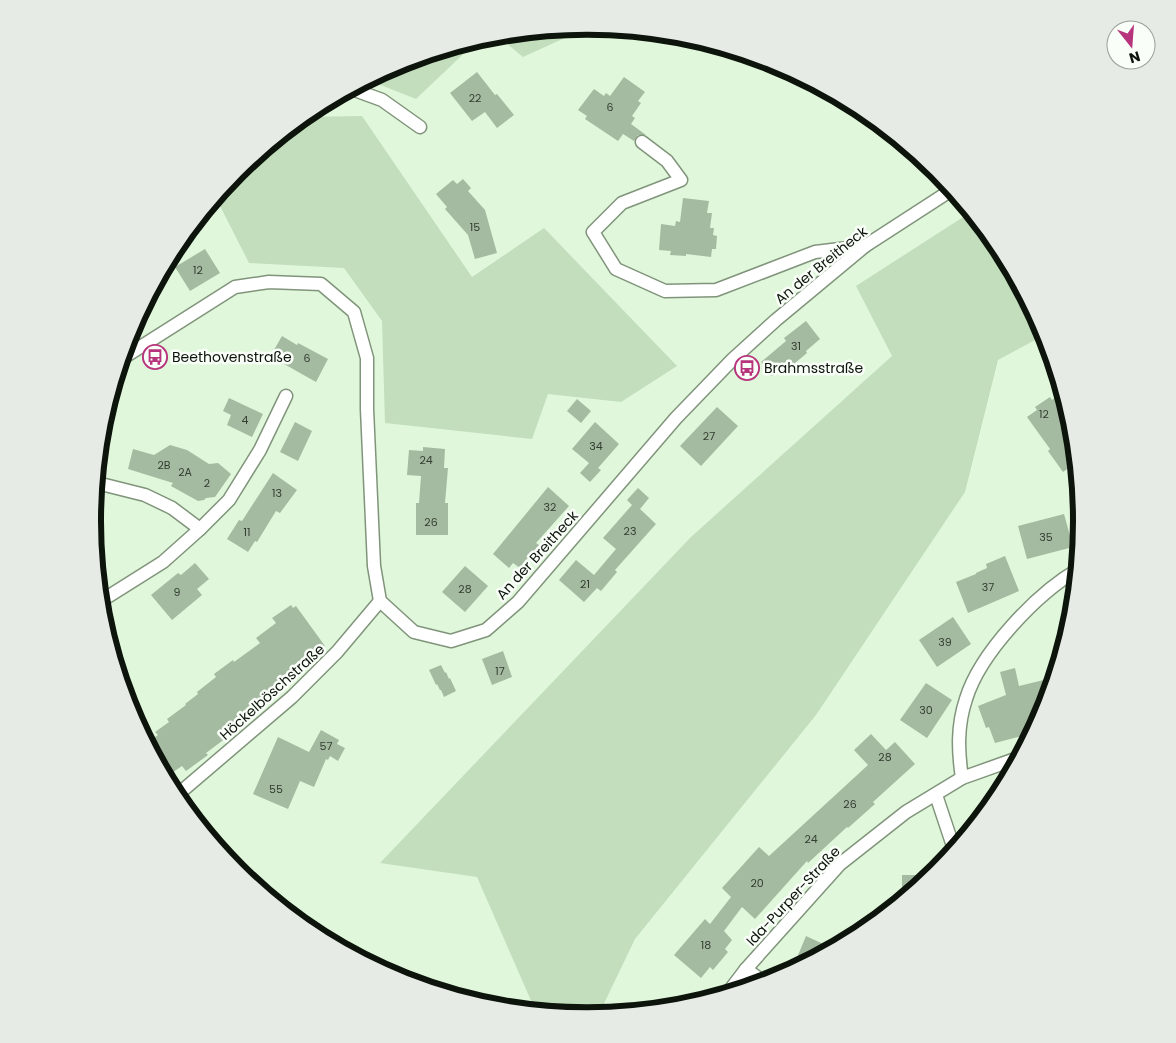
<svg xmlns="http://www.w3.org/2000/svg" width="1176" height="1043" font-family="Poppins,sans-serif">
<style>
.green{fill:#c2debc}
.building{fill:#a5bba1}
.lines{fill:none;stroke-linecap:round;stroke-linejoin:round}
.street-casing{stroke:#80947b;stroke-width:15}
.street{stroke:#fff;stroke-width:12}
.labels{text-anchor:middle;stroke-width:5;stroke-linejoin:round;paint-order:stroke}
.number-label{font-size:11px;fill:#323e30}
.street-label{font-size:14px;fill:#0c140b;stroke:#f9fef8}
.poi-label{font-size:14px;fill:#0c140b;stroke:#f9fef8;text-anchor:start}
.rim{fill:none;stroke:#0c140b;stroke-width:6}
</style>
<rect width="100%" height="100%" fill="#e0f7db"/>
<g class="green">
<polygon points="588,26 591,26 523,57 496,35"/>
<polygon points="479,39 416,99 368,80 399,64"/>
<polygon points="362,116 472,277 544,228 677,366 621,402 548,394 532,439 385,423 382,321 344,268 249,263 216,198 238,171 304,117"/>
<polygon points="971,212 1000,247 1046,334 998,360 965,492 816,715 635,939 598,1016 588,1017 536,1012 477,877 380,863 691,537 892,356 856,286"/>
</g>
<g class="building">
<polygon points="477,72 495,95 497,94 514,115 497,128 485,112 472,121 450,93"/>
<polygon points="624,77 645,92 638,101 641,103 632,116 635,118 631,124 646,135 638,135 634,141 623,134 618,141 585,119 587,116 578,110 594,89 604,96 606,93 610,96"/>
<polygon points="463,179 471,188 468,191 485,210 497,253 475,259 468,235 445,209 447,207 436,194 453,180 457,184"/>
<polygon points="683,198 709,201 707,213 712,213 710,228 714,228 713,235 717,236 716,249 712,249 711,257 686,254 686,256 670,255 671,251 659,250 661,224 675,226 676,221 680,222"/>
<polygon points="205,249 220,273 190,291 175,267"/>
<polygon points="806,321 820,339 806,351 807,353 795,363 797,366 787,374 782,367 772,376 761,362 786,341 784,338"/>
<polygon points="282,336 297,345 298,343 328,359 316,382 284,364 288,358 274,350"/>
<polygon points="1057,396 1071,415 1074,425 1077,462 1063,472 1048,451 1050,449 1027,417 1037,410 1035,407 1050,397 1052,400"/>
<polygon points="229,398 263,414 252,437 227,425 231,415 223,411"/>
<polygon points="577,399 591,411 581,423 567,411"/>
<polygon points="717,407 738,426 701,466 680,446"/>
<polygon points="295,422 312,431 298,461 280,452"/>
<polygon points="595,422 619,444 598,468 601,470 590,482 580,473 589,463 572,449"/>
<polygon points="170,445 187,450 209,464 218,463 231,474 215,497 206,498 204,500 198,501 171,486 173,483 128,469 133,449 154,455"/>
<polygon points="423,447 445,449 444,468 448,468 445,503 448,503 448,535 416,535 416,503 419,503 421,476 407,475 409,450 423,451"/>
<polygon points="273,473 297,490 280,513 276,511 257,542 255,541 248,552 227,539 239,520 242,521"/>
<polygon points="548,487 569,506 536,543 539,545 520,568 513,563 509,568 493,554"/>
<polygon points="638,488 649,498 640,509 656,524 615,570 617,572 601,591 597,588 584,602 559,580 576,560 594,575 616,549 603,538 632,505 627,500"/>
<polygon points="1064,514 1073,547 1027,559 1018,526"/>
<polygon points="1005,556 1019,591 968,613 956,582 976,574 976,573 987,568 986,564"/>
<polygon points="195,563 209,579 197,589 202,595 172,620 151,595 178,573 181,575"/>
<polygon points="465,566 488,586 465,612 442,592"/>
<polygon points="291,605 293,608 296,606 325,646 293,669 297,674 265,698 267,701 235,725 238,729 206,753 208,755 186,771 182,766 166,777 147,743 158,735 155,732 169,722 167,719 186,705 185,704 198,694 197,692 216,677 214,674 233,660 234,662 260,643 256,638 276,623 272,618"/>
<polygon points="953,617 971,644 937,667 919,640"/>
<polygon points="503,651 512,677 492,685 482,659"/>
<polygon points="441,665 445,673 446,672 449,679 450,678 456,691 444,697 441,690 440,690 437,684 436,685 429,670"/>
<polygon points="1015,668 1019,686 1056,677 1045,711 1034,733 995,743 989,727 986,728 978,706 1006,695 1000,672"/>
<polygon points="926,683 952,700 927,738 900,720"/>
<polygon points="321,730 339,740 337,744 345,748 338,761 330,756 328,760 326,759 314,787 300,781 288,809 253,794 278,737 309,752"/>
<polygon points="871,734 886,750 895,742 915,764 873,802 875,804 848,828 847,827 808,863 807,861 755,919 742,907 724,931 732,940 725,949 728,952 713,970 710,967 701,978 674,955 705,919 710,924 731,897 722,888 759,847 769,856 868,765 854,750"/>
<polygon points="902,875 934,875 902,901"/>
<polygon points="806,936 834,949 805,964 796,960"/>
</g>
<g class="lines">
<defs>
<g id="street">
<polyline points="352,89 382,100 420,127"/>
<polyline points="642,142 667,161 681,180 622,203 593,232 616,269 665,291 716,290 815,252 865,246"/>
<polyline points="123,358 235,287 269,282 321,284 354,312 367,358 367,409 374,566 380,601 414,632 451,641 486,630 518,602 676,418 733,359 776,320 865,246 953,189"/>
<polyline points="97,483 145,495 172,508 200,529"/>
<polyline points="101,601 163,562 200,529 229,500 260,450 286,396"/>
<path d="M962,778C958,751 957,726 966,699C980,653 1037,593 1079,569"/>
<polyline points="936,795 955,852"/>
<polyline points="176,796 292,697 337,652 380,601"/>
<polyline points="746,969 765,983"/>
<polyline points="727,994 746,969 840,864 906,812 962,778 1021,757"/>
</g>
</defs>
<use href="#street" class="street-casing"/>
<use href="#street" class="street"/>
</g>
<defs>
<symbol id="bus-ring" viewBox="-11 -11 22 22"><circle r="9.5" fill="#f9fef8" stroke="#b7347c" stroke-width="1.5"/><path d="M-5-6H5V4H4V6H2V4H-2V6H-4V4H-5ZM-3.5-4V0h7V-4ZM-3.5 1.2v1.5H-2V1.2ZM2 1.2v1.5H3.5V1.2Z" fill="#b7347c"/></symbol>
</defs>
<g fill-rule="evenodd">
<use href="#bus-ring" x="141" y="343" width="28" height="28"/>
<use href="#bus-ring" x="733" y="354" width="28" height="28"/>
</g>
<g class="labels">
<g class="number-label">
<text x="475" y="102">22</text>
<text x="610" y="111">6</text>
<text x="475" y="231">15</text>
<text x="198" y="274">12</text>
<text x="796" y="350">31</text>
<text x="307" y="362">6</text>
<text x="1044" y="418">12</text>
<text x="245" y="424">4</text>
<text x="709" y="440">27</text>
<text x="596" y="450">34</text>
<text x="426" y="464">24</text>
<text x="164" y="469">2B</text>
<text x="185" y="476">2A</text>
<text x="207" y="487">2</text>
<text x="277" y="497">13</text>
<text x="550" y="511">32</text>
<text x="431" y="526">26</text>
<text x="630" y="535">23</text>
<text x="247" y="536">11</text>
<text x="1046" y="541">35</text>
<text x="585" y="588">21</text>
<text x="988" y="591">37</text>
<text x="465" y="593">28</text>
<text x="177" y="596">9</text>
<text x="945" y="646">39</text>
<text x="500" y="675">17</text>
<text x="926" y="714">30</text>
<text x="326" y="750">57</text>
<text x="885" y="761">28</text>
<text x="276" y="793">55</text>
<text x="850" y="808">26</text>
<text x="811" y="843">24</text>
<text x="757" y="887">20</text>
<text x="706" y="949">18</text>
</g>
<g class="street-label">
<text transform="translate(821 265) rotate(-39)" y="5">An der Breitheck</text>
<text transform="translate(537 555) rotate(-48)" y="5">An der Breitheck</text>
<text transform="translate(272 692) rotate(-42)" y="5">Höckelböschstraße</text>
<text transform="translate(793 896) rotate(-47)" y="5">Ida-Purper-Straße</text>
</g>
<g class="poi-label">
<text x="172" y="362">Beethovenstraße</text>
<text x="764" y="373">Brahmsstraße</text>
</g>
</g>
<path d="M0 0H1176V1043H0ZM101 521a486 486 0 1 1 972 0a486 486 0 1 1-972 0Z" fill="#e6ebe5" fill-rule="evenodd"/>
<path class="rim" d="M101 521a486 486 0 1 1 972 0a486 486 0 1 1-972 0Z"/>
<g transform="translate(1131 45) rotate(163)"><circle r="24" fill="#f9fef8" stroke="#9aa099"/>
<path d="M0-4L9 19L0 12L-9 19Z" fill="#b7347c"/>
<text y="-8" font-size="14" font-weight="bold" text-anchor="middle" fill="#0c140b">N</text>
</g>
</svg>
